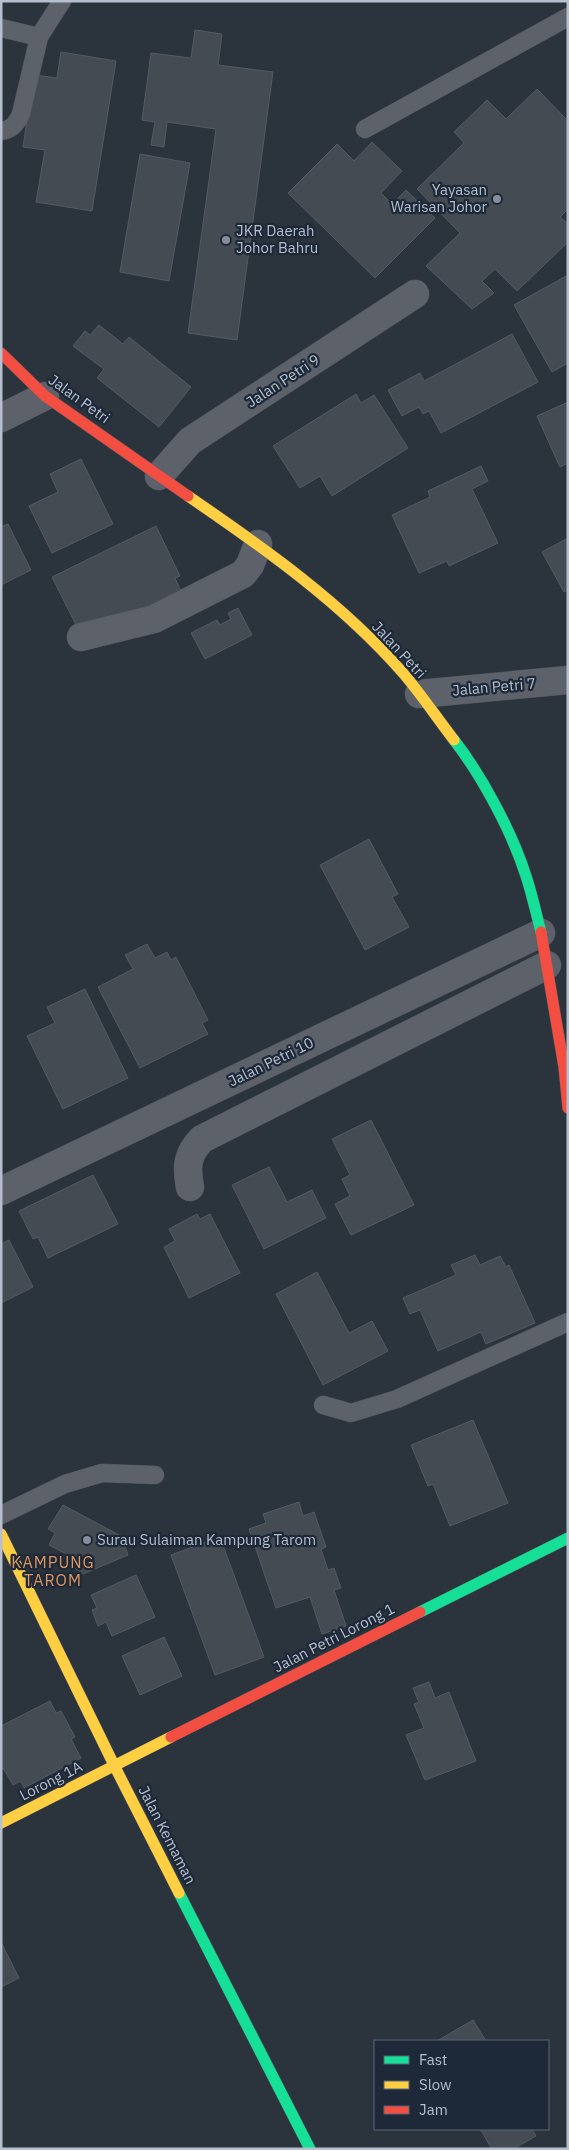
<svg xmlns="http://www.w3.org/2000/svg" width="569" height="2150" font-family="'IBM Plex Sans',sans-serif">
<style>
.building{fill:#444b53;stroke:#535a63}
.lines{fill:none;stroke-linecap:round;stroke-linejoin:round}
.lane-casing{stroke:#4a4f56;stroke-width:19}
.street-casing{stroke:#4a4f56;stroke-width:29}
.fast-casing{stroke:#4a4f56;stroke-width:12}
.slow-casing{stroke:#4a4f56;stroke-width:12}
.jam-casing{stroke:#4a4f56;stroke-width:12}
.lane{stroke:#5c616a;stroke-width:18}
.street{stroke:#5c616a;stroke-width:28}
.fast{stroke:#16e098;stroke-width:11}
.slow{stroke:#ffcf43;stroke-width:11}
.jam{stroke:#f24e42;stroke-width:11}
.poi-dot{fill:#858e9a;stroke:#1d2938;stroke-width:2}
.labels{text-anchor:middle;stroke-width:4.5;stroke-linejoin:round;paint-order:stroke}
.poi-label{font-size:15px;fill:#b6bfcd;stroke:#1d2938;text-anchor:start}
.street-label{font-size:15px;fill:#b6bfcd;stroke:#1d2938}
.neighbourhood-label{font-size:16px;letter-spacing:1px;fill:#de955f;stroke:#1d2938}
</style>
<rect width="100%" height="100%" fill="#2b333c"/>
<g class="building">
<polygon points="195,30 222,34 218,65 273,72 237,340 188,333 216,129 167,122 164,147 151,145 155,122 142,120 151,53 191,58"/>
<polygon points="61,52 116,61 92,211 36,202 45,150 23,147 34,75 57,78"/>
<polygon points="537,89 568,121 568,209 560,217 568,224 568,242 517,291 495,269 482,281 494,293 472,309 426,266 460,233 417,189 464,143 454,132 487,100 506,119"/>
<polygon points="372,142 402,171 381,193 392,204 406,190 435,218 375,278 288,193 337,144 354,161"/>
<polygon points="140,154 190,163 169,281 120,272"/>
<polygon points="568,275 568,363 552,372 514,305"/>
<polygon points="99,325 123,344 129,337 191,387 159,427 97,378 104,369 73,346 85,331 90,335"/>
<polygon points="512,334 538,382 441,433 429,411 423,414 419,407 402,416 388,390 420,373 424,381"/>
<polygon points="356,394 361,403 374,395 408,448 332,496 320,476 300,488 273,446"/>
<polygon points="568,402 568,463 560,467 537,416"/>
<polygon points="81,459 113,524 52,553 29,506 58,492 50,474"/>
<polygon points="481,466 488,481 472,489 498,543 449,566 447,561 419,573 392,515 430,497 428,491"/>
<polygon points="8,524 31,570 1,585 1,527"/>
<polygon points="156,526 180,576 175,578 182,594 112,628 106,616 78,629 52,577"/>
<polygon points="568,538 568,590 564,592 542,552"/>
<polygon points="238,608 252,635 205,659 191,633 217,620 220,625 231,619 228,613"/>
<polygon points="369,839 398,894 392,897 409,927 365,950 320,865"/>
<polygon points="147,944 155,958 167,952 171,960 176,957 208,1020 202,1023 208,1034 140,1068 98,987 133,969 125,955"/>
<polygon points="85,989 128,1078 63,1109 27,1036 55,1023 47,1007"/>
<polygon points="371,1120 414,1205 351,1235 335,1204 350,1196 342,1179 350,1175 332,1139"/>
<polygon points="269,1167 287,1202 312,1190 326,1218 264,1249 232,1185"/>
<polygon points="93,1175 118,1224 48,1258 38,1237 33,1239 19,1211"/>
<polygon points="197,1214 200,1219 210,1214 240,1273 189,1298 164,1247 175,1241 169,1229"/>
<polygon points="9,1240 33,1287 1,1303 1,1244"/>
<polygon points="475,1255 480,1265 500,1256 506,1267 509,1265 535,1323 486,1344 481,1332 438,1351 420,1310 410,1314 403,1298 456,1275 451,1265"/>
<polygon points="317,1272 349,1333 372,1321 388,1351 323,1385 276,1294"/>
<polygon points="473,1420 508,1503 450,1526 433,1484 428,1486 411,1445"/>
<polygon points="299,1502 303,1516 314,1512 326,1547 321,1549 328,1570 334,1568 341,1588 334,1590 346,1626 322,1634 310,1597 276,1608 249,1529 266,1523 263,1514"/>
<polygon points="63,1505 121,1536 128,1555 83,1574 73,1567 80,1561 49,1545 55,1533 48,1529"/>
<polygon points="220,1537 264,1657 215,1675 171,1555"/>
<polygon points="136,1575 155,1617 112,1636 106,1622 98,1626 92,1610 97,1608 91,1595"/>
<polygon points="164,1637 182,1676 140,1695 122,1656"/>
<polygon points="429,1682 435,1698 449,1692 476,1761 425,1780 406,1735 424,1728 414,1704 419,1702 413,1688"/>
<polygon points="50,1701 56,1713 61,1711 75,1737 71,1739 81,1758 24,1788 21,1781 13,1785 3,1768 1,1769 1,1726"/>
<polygon points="1,1942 19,1978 1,1987"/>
<polygon points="473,2020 486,2041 437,2041"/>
<polygon points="480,2129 532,2129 536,2136 513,2149 492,2149"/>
</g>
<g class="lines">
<defs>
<g id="lane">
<polyline points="1,28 39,37"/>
<polyline points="365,129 568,17"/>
<path d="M1,131C12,130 17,123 21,114L39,37L62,1"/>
<polyline points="323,1405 351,1413 397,1399 568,1322"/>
<polyline points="1,1515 65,1484 102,1473 155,1475"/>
</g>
<g id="street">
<polyline points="1,418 45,396"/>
<polyline points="159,476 190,441 415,294"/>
<polyline points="81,637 154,619 243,574 250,565 258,544"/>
<polyline points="419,694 568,680"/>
<path d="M190,1187C186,1167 187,1154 202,1139L547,965"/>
<polyline points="1,1191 541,933"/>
</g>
<g id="fast">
<path d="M454,740C482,776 512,832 526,876C532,894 536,913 541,932"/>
<polyline points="420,1612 568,1538"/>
<polyline points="179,1893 310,2149"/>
</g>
<g id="slow">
<path d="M188,496C264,548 342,603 403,673C421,694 437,718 454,740"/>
<polyline points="1,1534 114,1765 179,1893"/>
<polyline points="1,1823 171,1737"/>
</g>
<g id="jam">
<polyline points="1,353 45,396 188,496"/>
<polyline points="541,932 564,1067 568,1108"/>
<polyline points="171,1737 420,1612"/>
</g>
</defs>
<use href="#lane" class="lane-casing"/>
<use href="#street" class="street-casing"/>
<use href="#fast" class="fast-casing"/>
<use href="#slow" class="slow-casing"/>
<use href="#jam" class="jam-casing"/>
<use href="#lane" class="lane"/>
<use href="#street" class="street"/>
<use href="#fast" class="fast"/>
<use href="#slow" class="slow"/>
<use href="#jam" class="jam"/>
</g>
<g class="poi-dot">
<circle cx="497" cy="199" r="5"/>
<circle cx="226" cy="240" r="5"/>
<circle cx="87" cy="1540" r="5"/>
</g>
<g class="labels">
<g class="poi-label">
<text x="487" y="195" text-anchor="end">Yayasan<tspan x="487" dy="17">Warisan Johor</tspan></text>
<text x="236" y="236">JKR Daerah<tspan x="236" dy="17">Johor Bahru</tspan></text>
<text x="97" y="1545">Surau Sulaiman Kampung Tarom</text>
</g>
<g class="street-label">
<text transform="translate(283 381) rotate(-33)" y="5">Jalan Petri 9</text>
<text transform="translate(79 399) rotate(36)" y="5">Jalan Petri</text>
<text transform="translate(399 650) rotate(47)" y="5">Jalan Petri</text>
<text transform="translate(494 687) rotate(-5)" y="5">Jalan Petri 7</text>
<text transform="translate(271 1062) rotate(-26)" y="5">Jalan Petri 10</text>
<text transform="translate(334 1638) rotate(-27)" y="5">Jalan Petri Lorong 1</text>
<text transform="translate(51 1781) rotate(-27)" y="5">Lorong 1A</text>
<text transform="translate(167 1835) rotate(63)" y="5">Jalan Kemaman</text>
</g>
<g class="neighbourhood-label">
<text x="53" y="1568">KAMPUNG<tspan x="53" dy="18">TAROM</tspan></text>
</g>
</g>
<rect width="569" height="2150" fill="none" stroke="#b6bfcd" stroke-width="5"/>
<rect x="374" y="2040" width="175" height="90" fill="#1d2938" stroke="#5a6574"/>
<rect x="384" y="2056" width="25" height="8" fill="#16e098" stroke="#5a6574"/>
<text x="419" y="2065" font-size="15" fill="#b6bfcd">Fast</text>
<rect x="384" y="2081" width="25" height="8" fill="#ffcf43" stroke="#5a6574"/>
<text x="419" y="2090" font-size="15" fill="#b6bfcd">Slow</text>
<rect x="384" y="2106" width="25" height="8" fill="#f24e42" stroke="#5a6574"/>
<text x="419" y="2115" font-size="15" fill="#b6bfcd">Jam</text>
</svg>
